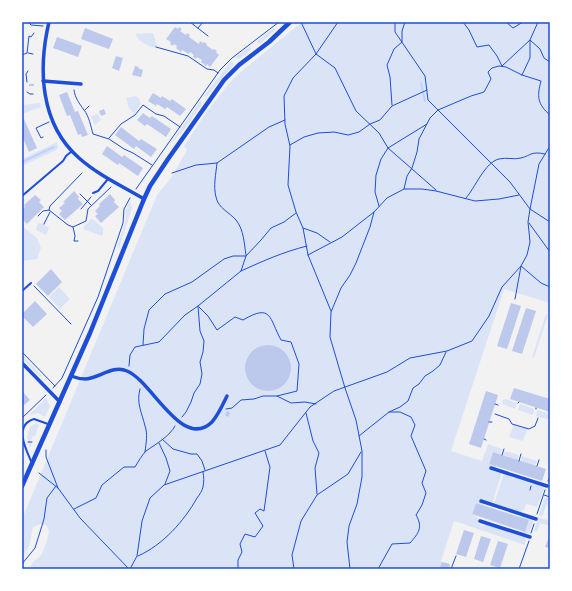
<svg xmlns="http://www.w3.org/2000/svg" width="572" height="591" font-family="Manrope,sans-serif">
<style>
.green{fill:#dbe4f7}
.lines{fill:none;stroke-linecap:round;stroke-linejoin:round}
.stream{stroke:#bfd3fe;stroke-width:2}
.building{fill:#bdc9ec}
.path{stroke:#1d4ed8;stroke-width:1}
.service{stroke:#1d4ed8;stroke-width:2}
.minor{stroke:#1d4ed8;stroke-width:3.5}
.tertiary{stroke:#1d4ed8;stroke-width:4.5}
.neatline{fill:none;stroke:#1d4ed8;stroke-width:1.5}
</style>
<rect width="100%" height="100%" fill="#f2f2f2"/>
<g class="green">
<path d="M302,22H550V303L504,289L451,451L482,461L488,444L502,449L500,454L493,452L489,463L496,466V468L502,472L492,504H484V505L476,503L472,514L479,519L478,524L484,526L485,524L524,536L526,540L525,545L454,521L441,561L442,562L441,569H30C33,558 36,562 41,555C44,551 44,547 46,543C48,535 51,532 46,525L40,524L33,527L29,547L22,557V519L157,195L171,178L187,150L184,146L208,110L230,82L243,70Z"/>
<polygon points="274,28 276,29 260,44 256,42"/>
<path d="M153,33L158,49C148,45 140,44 135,34Z"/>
<polygon points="250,46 251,50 239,59 235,57"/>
<polygon points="231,61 234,64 206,97 204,96"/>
<polygon points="135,96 139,98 141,104 134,114 129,108 126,98"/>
<polygon points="201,100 202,104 183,131 170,144"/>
<polygon points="40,103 41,107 22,114 22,105"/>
<polygon points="98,114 101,120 95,125 91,116"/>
<polygon points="57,142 58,148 56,150 22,166 22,159"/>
<polygon points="130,200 132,208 119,248 117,247 125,223 126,210"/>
<polygon points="91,219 93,219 103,228 103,236 85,230 83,228"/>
<polygon points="38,223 44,224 49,228 46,235 36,230"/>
<polygon points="22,226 37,238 41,248 37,259 22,261"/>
<polygon points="59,287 70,299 60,309 49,297"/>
<polygon points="546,314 548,315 534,358 532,357"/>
<polygon points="22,355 42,376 40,377 22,358"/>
<polygon points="46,398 50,406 45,417 38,413 29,415"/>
<polygon points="505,399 517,403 515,409 503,404 502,400"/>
<polygon points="520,404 534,409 533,415 518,410"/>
<polygon points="537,410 550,414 550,420 536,416"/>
<polygon points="36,423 39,425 35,436 33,436 30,441 32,442 30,448 27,437 30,427"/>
<polygon points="514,424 528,428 523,441 509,437"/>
<polygon points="505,451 519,455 518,460 503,455"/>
<polygon points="522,456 537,461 535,466 521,461"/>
<polygon points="504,473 513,476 512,478 514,479 515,476 531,482 531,484 532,485 533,482 542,485 544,489 537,507 526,504 524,510 522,510 521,513 494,504"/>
<polygon points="545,497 549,498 542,517 539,515"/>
<polygon points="522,516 531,519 533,522 529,533 522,533 523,531 525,531 529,520 521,517"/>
<polygon points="538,517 550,521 550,526 540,523 537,532 534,531"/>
</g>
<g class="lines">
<g class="stream">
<polyline points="421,83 425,101"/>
<polyline points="22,162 54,147"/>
</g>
</g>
<g class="building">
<polygon points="175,27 178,29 179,27 182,29 180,31 186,35 187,33 190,35 189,37 199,44 200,41 203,43 204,42 207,44 206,45 213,50 214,49 217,51 216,52 219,55 210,67 207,64 206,66 201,62 202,60 197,57 196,59 193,57 194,55 190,52 189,54 182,50 181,52 176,48 177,46 174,44 173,46 170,44 171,42 166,39"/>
<polygon points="85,28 113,39 109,49 81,39"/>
<polygon points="57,37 82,46 78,57 53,48"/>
<polygon points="116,56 123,58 119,71 112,68"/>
<polygon points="135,66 139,67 138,68 143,70 141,77 132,75"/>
<rect x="29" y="84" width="5" height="2"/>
<polygon points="67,92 75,112 78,111 88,135 82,137 81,134 78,135 70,115 67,116 59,95"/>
<polygon points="153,93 161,98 162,96 170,101 172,99 186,109 180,116 167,107 165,109 157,104 156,106 148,101"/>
<polygon points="104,109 106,114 101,116 99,111"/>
<polygon points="143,113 150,118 152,116 171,129 166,137 147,124 145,126 137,120"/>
<polygon points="22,117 23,117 37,148 29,152 22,136"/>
<polygon points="121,127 139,141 141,139 157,149 151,157 136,146 134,149 115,135"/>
<polygon points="107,146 122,157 124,155 143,168 138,176 119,163 118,165 102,154"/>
<polygon points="74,191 79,197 78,199 83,204 65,220 59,214 62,211 59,208 65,203 63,202"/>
<polygon points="110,194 115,200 114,202 119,207 101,223 95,216 98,214 95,211 100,206 99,204"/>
<polygon points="35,195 41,200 39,202 44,207 27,224 22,219 22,210 25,207 24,205"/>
<polygon points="51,269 62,282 48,296 36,284"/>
<polygon points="35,301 47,314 33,327 22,316 22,314"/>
<polygon points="511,303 521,306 507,349 497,346"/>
<polygon points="526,308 536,311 522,354 512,351"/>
<circle cx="268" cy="368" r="23"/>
<polygon points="514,388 550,399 550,412 510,399"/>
<polygon points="22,391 30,400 23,406 22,405"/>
<polygon points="486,391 498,395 481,448 469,444"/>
<polygon points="227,411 230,413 228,417 225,415"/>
<polygon points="493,452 546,469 542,481 489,464"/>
<polygon points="476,503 529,520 525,532 472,514"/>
<polygon points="464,530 474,533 466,557 456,554"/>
<polygon points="481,536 491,539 483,562 474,559"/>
<polygon points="549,537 550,538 550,548 545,547"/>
<polygon points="498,541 508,544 500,568 490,565"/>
<polygon points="442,562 450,564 449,569 440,567"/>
</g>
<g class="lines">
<g class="path">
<polyline points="28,22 31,25 43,26"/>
<polyline points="190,22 208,36"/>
<polyline points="301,22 316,54 335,68 356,111 379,133 388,148 436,190"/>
<polyline points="395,22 395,32 425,76 428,100 510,182 530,209 528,222 530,242 527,255 521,266 515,299"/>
<polyline points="463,22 469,30 477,47 489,45 497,56 502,66 530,40 540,49 544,58 550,62"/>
<polyline points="506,22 513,28 523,22"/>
<polyline points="198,28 203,22"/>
<polyline points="156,47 188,56 207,69 214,70 218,73"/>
<polyline points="28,53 33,54"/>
<polyline points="22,55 27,53 29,36 31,37 34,33"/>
<polyline points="522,75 530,58 530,40 538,22"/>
<polyline points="27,82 26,74 28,71"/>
<path d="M74,90C75,98 79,103 84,110C89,116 91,127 93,134L109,139L124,149L133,153L152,165"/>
<polyline points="27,92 30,94 33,94"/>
<polyline points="392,105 390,77 387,65 394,49 402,42 402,31 405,22"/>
<polyline points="85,110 89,106"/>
<polyline points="43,137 41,138 36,128 49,122"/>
<polyline points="109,138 121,124 135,115 143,105 156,114 164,116 180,127"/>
<polyline points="290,145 304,137 318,133 334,132 348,135 359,132 370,124 380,120 392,106 427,90"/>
<polyline points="550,146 539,164 530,209 550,222"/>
<path d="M217,163C216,174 213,186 216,197C218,208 229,212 236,220C244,230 244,243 246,255"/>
<polyline points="172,173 196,165 217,163 269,127 285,120"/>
<polyline points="136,189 220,70 232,58 279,22"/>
<path d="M404,189L407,176L412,168L417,152L419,139L430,118L438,110L471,96L484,92L491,79L488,72L492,68L499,66L506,67L522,75L541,81C537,96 537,104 550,115"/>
<polyline points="80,194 91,205"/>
<path d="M466,198C475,188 485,162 499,159C506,157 514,160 521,158C532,155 531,151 545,154"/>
<polyline points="379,206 375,192 376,175 381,159 388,148 427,124"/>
<polyline points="81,209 91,197"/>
<polyline points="49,210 68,225 73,227 86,221 88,209 111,187"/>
<polyline points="38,216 43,211 49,210 50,206 82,173"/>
<polyline points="529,223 550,252"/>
<polyline points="44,224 50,212"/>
<polyline points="73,227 75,236 74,241 78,241"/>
<polyline points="303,228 317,233 330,242"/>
<polyline points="308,255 342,237 374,212 387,198 404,189 422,189 436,191 475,201 499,199 519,195"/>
<path d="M241,271C263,261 283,252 307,246"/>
<polyline points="34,286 71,324"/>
<path d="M199,307L208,316L217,330L235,317L243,320C272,303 269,318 281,340L291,342L299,364L297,391L277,396"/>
<polyline points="331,311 308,255 303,228 296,212 288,185 290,146 285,124 284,96 293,78 316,54 338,22"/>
<polyline points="143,345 144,329 149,310 165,294 192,282 224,259 233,256 246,256"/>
<polyline points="22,352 55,386"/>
<polyline points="129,366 130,355 135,347 159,342 185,315 198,306 241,271 246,256 261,240 271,228 284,222 296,213"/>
<polyline points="53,388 62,378 98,297 123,223 124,209 130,198"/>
<path d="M140,389C136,403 142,413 145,426C148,434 146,443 145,452"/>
<polyline points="518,403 519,402"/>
<polyline points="495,404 498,405"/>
<polyline points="226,409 232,408 241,400 254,399 263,396 277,396 291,403 305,402 316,404"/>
<polyline points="536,409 536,408"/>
<polyline points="306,413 313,441 319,453 315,468 317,494"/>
<polyline points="495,414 509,419 512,424 529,429 535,426 538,418"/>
<polyline points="182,417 186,412 191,402 194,393 200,384 202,374 200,362 203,352 204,341 200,331 198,306"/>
<polyline points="22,418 46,395"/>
<polyline points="489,422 492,422"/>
<polyline points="359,436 389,412 400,407 408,401 413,388 419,384 425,376 433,371 440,365 446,352"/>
<polyline points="162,439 173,449 191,454 197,454 202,461 205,470"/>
<polyline points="484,439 486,440"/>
<polyline points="28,442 32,442"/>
<polyline points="159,443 166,458 170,471 165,484"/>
<polyline points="46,450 46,457 58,488"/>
<polyline points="502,455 504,449"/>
<polyline points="519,461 521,454"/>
<polyline points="22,463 23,463"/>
<polyline points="537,466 539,460"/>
<polyline points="39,473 58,488 80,518 129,569"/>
<polyline points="548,481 550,476"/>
<polyline points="530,490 531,486"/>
<polyline points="544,495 550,497"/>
<path d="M74,509L96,498L102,485L124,467H135C138,462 142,455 146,451C156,444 170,436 175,426"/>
<polyline points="537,514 545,490"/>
<polyline points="531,533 534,524"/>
<path d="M138,556C163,545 184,521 197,498C200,494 202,491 203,487C204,482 204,477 203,472"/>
<polyline points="22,564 35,548 44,519 47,498 56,486"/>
<polyline points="130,569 137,556 142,521 150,498 164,485 280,445 310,407 334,391 387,372 410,358 447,351 472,341 489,316 502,287 521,266 541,283 550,287"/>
<polyline points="238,569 238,560 242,552 240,544 245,534 255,537 263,526 255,513 260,509 264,511 270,467 265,451"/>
<polyline points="294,569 292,555 301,521 317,495 348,474 361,452"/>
<polyline points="350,569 347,542 349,526 357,504 362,477 362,451 356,420 345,388 330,337 331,312 341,288 350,275 356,263 370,227 374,212"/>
<path d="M378,569L392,544L410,543C419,533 423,527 416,515L422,505L426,493L422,483L426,471L411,436L415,425L411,417L400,412H389"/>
<polyline points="451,569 456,556"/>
<polyline points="519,569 529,541"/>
</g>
<g class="service">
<polyline points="93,193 98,191 108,179"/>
<polyline points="22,196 63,161 66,156 72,151"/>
<polyline points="22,291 31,283"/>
<path d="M31,461C25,448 14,425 34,419L48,424"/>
</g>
<g class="minor">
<path d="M49,22C38,69 40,124 79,158C98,175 122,186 144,199"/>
<polyline points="43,81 81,84"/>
<polyline points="22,363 60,402"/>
<path d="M71,376C76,378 81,379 86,379C101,377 113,365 127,371C152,381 182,451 212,422C219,414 223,404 227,396"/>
<polyline points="491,468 547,486"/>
<polyline points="481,501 536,519"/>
<polyline points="480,521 530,537"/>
</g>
<polyline class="tertiary" points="22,486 90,333 144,199 150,186 168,159 224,80 239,65 269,42 290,22"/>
</g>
<rect width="572" height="591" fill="none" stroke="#ffffff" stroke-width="46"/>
<rect x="23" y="23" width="526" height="545" class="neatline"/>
</svg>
